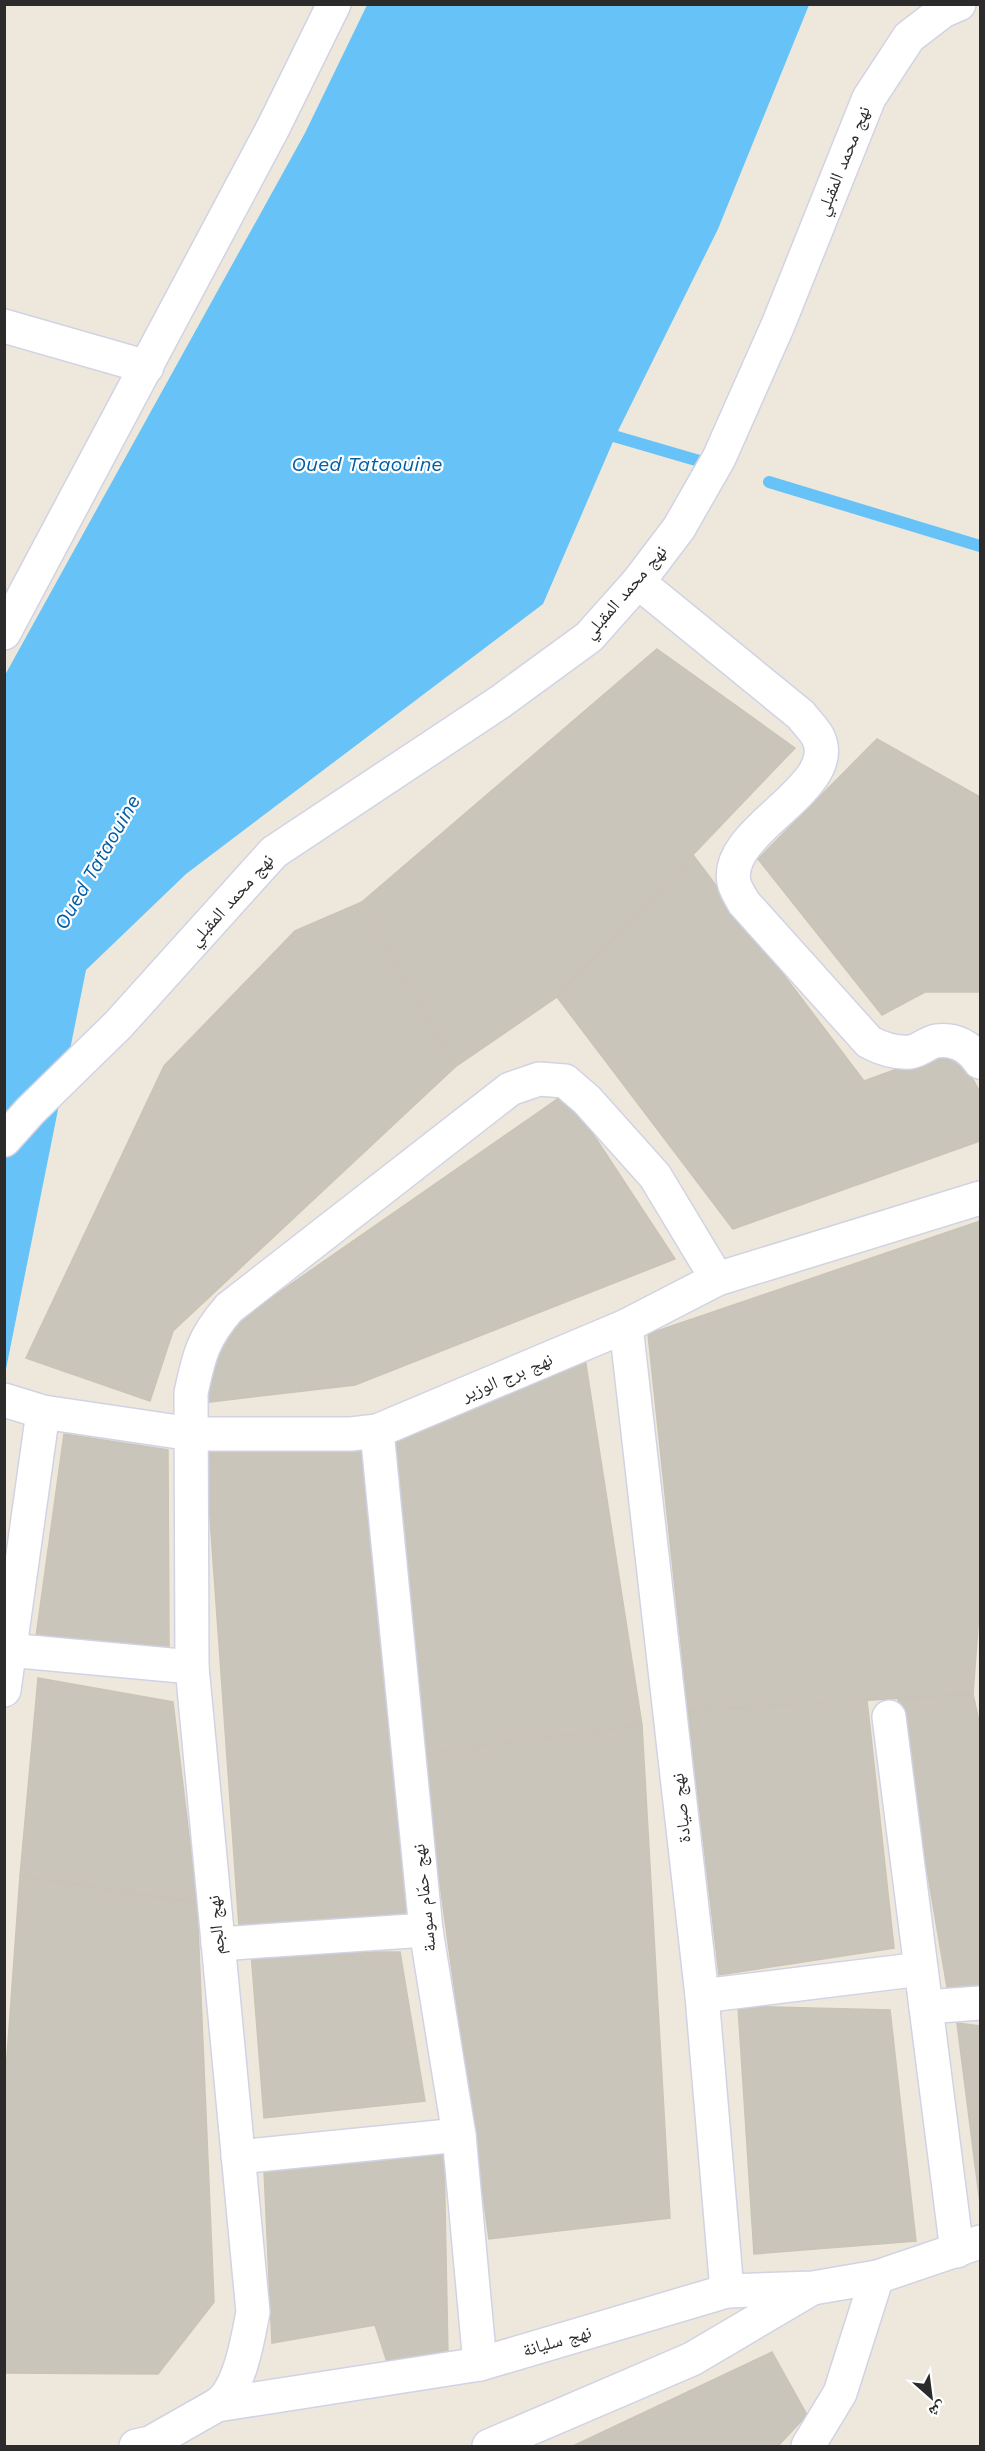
<svg xmlns="http://www.w3.org/2000/svg" width="985" height="2451" font-family="'Work Sans','Noto Naskh Arabic',sans-serif">
<style>
.water{fill:#67c3f7}
.lines{fill:none;stroke-linecap:round;stroke-linejoin:round}
.stream{stroke:#67c3f7;stroke-width:12}
.building{fill:#c9c5bb;stroke:#c9c4b5;stroke-width:1.5}
.street-casing{stroke:#d1d3e5;stroke-width:36}
.street{stroke:#fff;stroke-width:33}
.labels{text-anchor:middle;stroke-width:4.5;stroke-linejoin:round;paint-order:stroke}
.street-label{font-size:18px;fill:#2b2b2b;stroke:#fff}
.water-label{font-size:20px;font-style:italic;fill:#035ea6;stroke:#fff}
</style>
<rect width="100%" height="100%" fill="#eee8dc"/>
<polygon class="water" points="367,5 809,5 718,229 615,437 543,604 186,874 86,970 5,1374 5,675 305,133"/>
<g class="lines">
<g class="stream">
<polyline points="600,432 713,465"/>
<polyline points="769,482 980,546"/>
</g>
</g>
<g class="building">
<polygon points="657,649 795,748 557,997 455,1067 362,902"/>
<polygon points="877,739 980,797 980,992 925,992 882,1015 758,859"/>
<polygon points="693,855 864,1081 955,1048 980,1092 980,1141 733,1229 557,997"/>
<polygon points="362,902 455,1067 173,1331 150,1401 26,1358 164,1066 295,931"/>
<polygon points="566,1093 675,1259 355,1385 201,1403 225,1330"/>
<polygon points="980,1221 980,1599 973,1694 688,1711 648,1334"/>
<polygon points="585,1358 642,1725 422,1754 395,1430"/>
<polygon points="64,1434 168,1450 169,1649 36,1637"/>
<polygon points="375,1435 410,1917 239,1927 205,1447"/>
<polygon points="38,1678 173,1702 197,1903 20,1876"/>
<polygon points="973,1694 980,1726 980,1993 949,1999 898,1699"/>
<polygon points="867,1700 894,1948 719,1975 688,1711"/>
<polygon points="642,1725 670,2218 489,2239 422,1754"/>
<polygon points="20,1876 197,1903 214,2302 158,2374 4,2373 4,2098"/>
<polygon points="251,1952 400,1952 425,2101 264,2118"/>
<polygon points="738,2006 890,2010 916,2241 754,2254"/>
<polygon points="957,2023 980,2026 980,2204"/>
<polygon points="444,2154 448,2355 387,2362 375,2325 272,2343 264,2170"/>
<polygon points="772,2352 807,2415 778,2446 573,2446"/>
</g>
<g class="lines">
<defs>
<g id="street">
<polyline points="4,326 147,367"/>
<path d="M638,582L801,715C806,722 814,729 818,737C843,788 723,830 734,882C735,889 741,897 744,903L869,1042C882,1049 895,1053 910,1052C919,1051 927,1043 936,1041C955,1038 970,1047 980,1062"/>
<polyline points="4,633 274,126 334,4"/>
<polyline points="4,1140 30,1111 118,1025 274,852 500,702 589,637 638,582 679,528 719,458 778,325 869,98 909,37 943,11 959,4"/>
<polyline points="626,1326 702,1996 727,2291"/>
<polyline points="4,1400 43,1412 192,1434 351,1434 377,1431 626,1326 717,1279 980,1198"/>
<polyline points="377,1431 426,1930 459,2135 480,2364"/>
<polyline points="8,1650 192,1667"/>
<polyline points="4,1690 43,1412"/>
<polyline points="889,1717 957,2251"/>
<polyline points="218,1944 426,1930"/>
<polyline points="702,1996 921,1969"/>
<polyline points="926,2007 980,2003"/>
<polyline points="238,2157 459,2135"/>
<path d="M217,2405C240,2390 248,2338 253,2312L192,1667L191,1393C199,1355 203,1338 229,1308L510,1089L539,1079L565,1081L587,1100L655,1176L717,1279"/>
<polyline points="136,2446 150,2443 217,2405 480,2364 727,2291 813,2288 877,2277 980,2242"/>
<polyline points="489,2446 692,2359 809,2290"/>
<polyline points="808,2446 840,2393 877,2277"/>
</g>
</defs>
<use href="#street" class="street-casing"/>
<use href="#street" class="street"/>
</g>
<g class="labels">
<g class="street-label">
<text transform="translate(843 161) rotate(-68)" y="6">نهج محمد المقبلي</text>
<text transform="translate(625 592) rotate(-49)" y="6">نهج محمد المقبلي</text>
<text transform="translate(231 900) rotate(-48)" y="6">نهج محمد المقبلي</text>
<text transform="translate(507 1377) rotate(-23)" y="6">نهج برج الوزير</text>
<text transform="translate(681 1808) rotate(-96)" y="6">نهج صيادة</text>
<text transform="translate(424 1898) rotate(-96)" y="6">نهج حمّام سوسة</text>
<text transform="translate(216 1925) rotate(-95)" y="6">نهج الجم</text>
<text transform="translate(557 2341) rotate(-16)" y="6">نهج سليانة</text>
</g>
<g class="water-label">
<text x="367" y="471">Oued Tataouine</text>
<text transform="translate(97 862) rotate(-60)" y="7">Oued Tataouine</text>
</g>
</g>
<rect width="985" height="2451" fill="none" stroke="#2b2b2b" stroke-width="12"/>
<g transform="translate(931 2397) rotate(152)" stroke="#ffffff" stroke-width="4.5" paint-order="stroke">
<path d="M0-4.5L10 22L0 15L-10 22Z" fill="#2b2b2b"/>
<text y="-9" font-size="16" font-weight="bold" text-anchor="middle" fill="#2b2b2b">ش</text>
</g>
</svg>
